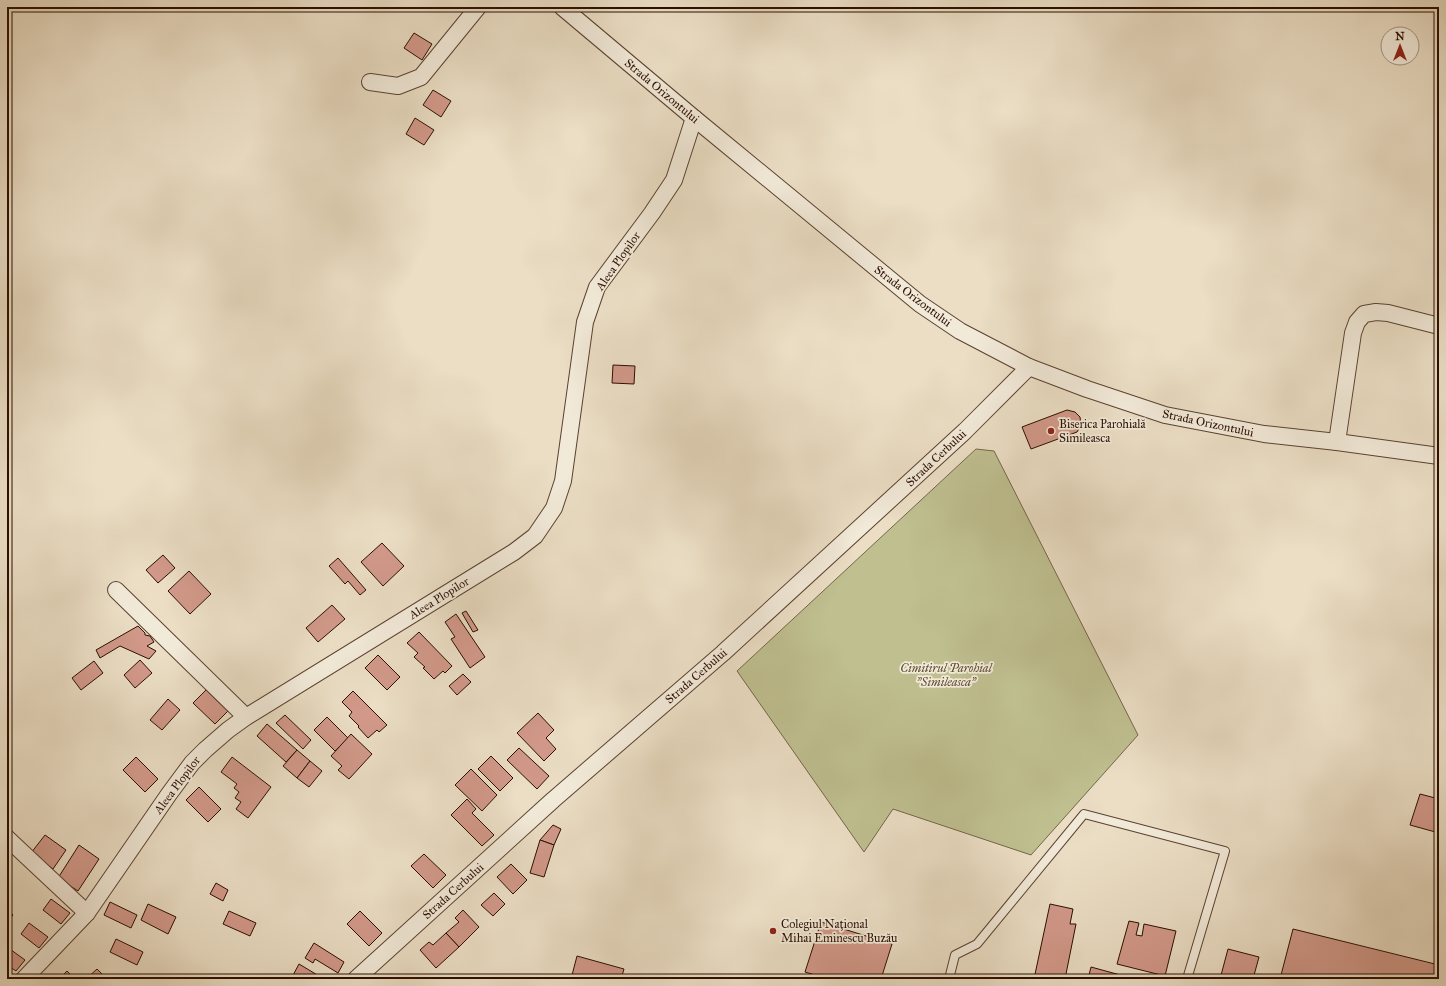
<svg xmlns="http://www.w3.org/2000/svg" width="1446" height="986" font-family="'IM FELL Great Primer',serif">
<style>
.green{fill:#bfbf90;stroke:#756648}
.building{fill:#d2998a;stroke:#2b0e00}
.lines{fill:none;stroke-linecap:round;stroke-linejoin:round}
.lane-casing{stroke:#5b4231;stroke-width:10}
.street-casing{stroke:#5b4231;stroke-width:18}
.lane{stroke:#f2ead9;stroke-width:8}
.street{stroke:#f2ead9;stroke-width:16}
.poi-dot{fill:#8f2418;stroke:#f2ead9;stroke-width:1.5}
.labels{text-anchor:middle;stroke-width:3.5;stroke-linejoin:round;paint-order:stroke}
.street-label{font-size:12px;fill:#2b0e00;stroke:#f2ead9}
.poi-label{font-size:12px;fill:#2b0e00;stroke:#f2ead9;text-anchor:start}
.park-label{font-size:12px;font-style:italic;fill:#5f4c32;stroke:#f2ead9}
</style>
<rect width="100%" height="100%" fill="#ebdec5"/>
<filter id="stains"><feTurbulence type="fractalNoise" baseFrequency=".005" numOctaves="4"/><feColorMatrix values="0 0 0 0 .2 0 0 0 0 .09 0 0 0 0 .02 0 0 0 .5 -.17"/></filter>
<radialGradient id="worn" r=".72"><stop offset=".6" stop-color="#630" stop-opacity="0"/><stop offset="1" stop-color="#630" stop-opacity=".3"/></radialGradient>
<polygon class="green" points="976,449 994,451 1138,735 1031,855 893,809 864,852 737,671"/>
<g class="building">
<polygon points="414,33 432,44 422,60 404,48"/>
<polygon points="433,90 451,101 441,117 423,105"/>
<polygon points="415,118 434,130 424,145 406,134"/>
<polygon points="613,365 635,366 634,384 612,383"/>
<polygon points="1067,410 1075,412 1080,417 1081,425 1077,432 1031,449 1022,427"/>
<polygon points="382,543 404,566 383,586 361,562"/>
<polygon points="163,555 175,568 158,583 146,570"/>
<polygon points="338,558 366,590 360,595 348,581 345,584 329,566"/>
<polygon points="189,571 211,594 190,614 168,591"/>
<polygon points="332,605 345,619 318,642 306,628"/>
<polygon points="466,611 478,630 473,632 462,613"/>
<polygon points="456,614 485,657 470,668 451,639 455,637 445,622"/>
<polygon points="138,626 145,633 145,635 150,636 154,642 147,646 156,651 149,659 120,646 100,658 96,650"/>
<polygon points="419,632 452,666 445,673 443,671 434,679 423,668 425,667 414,657 418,653 407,643"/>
<polygon points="378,655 400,677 387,690 365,668"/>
<polygon points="140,660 152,673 135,688 124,675"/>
<polygon points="94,661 103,673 81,690 72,678"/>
<polygon points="463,674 471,682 457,695 449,686"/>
<polygon points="206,690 228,711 215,724 193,703"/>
<polygon points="353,691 387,725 379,732 377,730 368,738 358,727 359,726 349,716 352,712 342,702"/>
<polygon points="168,699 180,710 162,730 150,720"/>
<polygon points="538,713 554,730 546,738 556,749 544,761 517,733"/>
<polygon points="285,715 311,740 303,749 276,723"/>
<polygon points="327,717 348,738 335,751 314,730"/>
<polygon points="267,724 297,750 286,762 257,736"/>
<polygon points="351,734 372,754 349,779 338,770 342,766 331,756"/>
<polygon points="519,748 549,776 537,789 507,760"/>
<polygon points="297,750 310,761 297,778 283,766"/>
<polygon points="491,756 513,778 500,791 478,769"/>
<polygon points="136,757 158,779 145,792 123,770"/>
<polygon points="232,757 271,787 248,818 236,809 241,802 235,798 239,792 234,788 237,784 221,772"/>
<polygon points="310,761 322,771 309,787 297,778"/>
<polygon points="471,769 497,795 482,811 455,785"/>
<polygon points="199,787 221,809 208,822 186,800"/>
<polygon points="1420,794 1439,799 1439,833 1410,825"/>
<polygon points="467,799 476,809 472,813 494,835 482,846 451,815"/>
<polygon points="553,825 561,829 554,845 540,840"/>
<polygon points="45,835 66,850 53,869 31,853"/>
<polygon points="540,840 554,845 544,877 530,873"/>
<polygon points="79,845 99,859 78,891 58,878"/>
<polygon points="424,854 446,875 433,888 411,866"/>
<polygon points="511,864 527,880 513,894 497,877"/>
<polygon points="216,883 228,890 223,901 210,894"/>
<polygon points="494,893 505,904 493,916 481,905"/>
<polygon points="51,899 70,913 61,924 43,910"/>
<polygon points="110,902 137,915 131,928 104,915"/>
<polygon points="148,904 176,917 168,934 141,920"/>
<polygon points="1050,904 1073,909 1070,924 1076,924 1065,979 1034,979"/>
<polygon points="7,909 13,915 7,922"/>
<polygon points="463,910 479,927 459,947 446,933 459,922 455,918"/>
<polygon points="229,911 256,923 250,936 223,924"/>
<polygon points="360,911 382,933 369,946 347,924"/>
<polygon points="1129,921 1139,923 1136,935 1142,936 1144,924 1176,931 1165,976 1117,964"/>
<polygon points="821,922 892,944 881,979 828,979 805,972"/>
<polygon points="29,923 48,937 39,948 21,934"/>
<polygon points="1293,929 1439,965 1439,979 1280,979"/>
<polygon points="446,933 459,947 436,968 420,950 429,942 433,945"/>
<polygon points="116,939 143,952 137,965 110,952"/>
<polygon points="314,943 344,962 338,973 315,959 313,963 305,958"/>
<polygon points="7,947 25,960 16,971 7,965"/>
<polygon points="1228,949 1259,957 1253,979 1220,979"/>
<polygon points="577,956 624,969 621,979 571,979"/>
<polygon points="299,964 324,979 291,979"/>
<polygon points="1091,967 1135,979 1088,979"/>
<polygon points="97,969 107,979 86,979"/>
<polygon points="67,971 75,979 59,979"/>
<polygon points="277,975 284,979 275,979"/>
</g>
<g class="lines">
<defs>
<polyline id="lane" points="949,979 955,955 977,944 1084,814 1225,851 1187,979"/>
<g id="street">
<polyline points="562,7 694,118 920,304 960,331 1029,367 1087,389 1165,415 1264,434 1337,442 1439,456"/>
<polyline points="370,82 398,86 421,77 478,7"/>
<polyline points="1337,442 1353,333 1357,322 1364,314 1376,312 1388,313 1439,326"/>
<polyline points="116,590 246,717"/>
<polyline points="7,838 87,913"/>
<polyline points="24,979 87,913 169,794 192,763 205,750 228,730 246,717 514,552 535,536 554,508 563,481 585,322 597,287 652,213 674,180 694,118"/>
<polyline points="356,979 553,800 723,653 965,431 1029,367"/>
</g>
</defs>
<use href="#lane" class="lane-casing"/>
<use href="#street" class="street-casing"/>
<use href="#lane" class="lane"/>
<use href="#street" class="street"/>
</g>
<g class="poi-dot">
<circle cx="1051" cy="431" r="4"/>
<circle cx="773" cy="931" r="4"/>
</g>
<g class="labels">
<g class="street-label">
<text transform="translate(662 91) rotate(40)" y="4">Strada Orizontului</text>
<text transform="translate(618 261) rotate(-55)" y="4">Aleea Plopilor</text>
<text transform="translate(913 296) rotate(37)" y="4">Strada Orizontului</text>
<text transform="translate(1208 423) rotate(12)" y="4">Strada Orizontului</text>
<text transform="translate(936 458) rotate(-43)" y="4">Strada Cerbului</text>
<text transform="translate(439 598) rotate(-32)" y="4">Aleea Plopilor</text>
<text transform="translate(696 676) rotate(-41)" y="4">Strada Cerbului</text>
<text transform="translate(177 785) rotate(-53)" y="4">Aleea Plopilor</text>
<text transform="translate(453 891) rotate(-42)" y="4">Strada Cerbului</text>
</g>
<g class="poi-label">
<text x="1059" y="428">Biserica Parohială<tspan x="1059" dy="14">Simileasca</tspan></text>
<text x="781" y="928">Colegiul Național<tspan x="781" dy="14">Mihai Eminescu Buzău</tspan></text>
</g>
<g class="park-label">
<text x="946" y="672">Cimitirul Parohial<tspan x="946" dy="14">"Simileasca"</tspan></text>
</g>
</g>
<rect width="1446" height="986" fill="none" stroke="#ebdec5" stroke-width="24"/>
<rect x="8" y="8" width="1430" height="970" fill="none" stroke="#2b0e00" stroke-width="2"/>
<rect x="12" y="12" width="1422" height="962" fill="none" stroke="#2b0e00"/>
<g transform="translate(1400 46)"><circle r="19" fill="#f2ead9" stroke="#a29282"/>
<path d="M0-3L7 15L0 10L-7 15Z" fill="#8f2418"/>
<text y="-6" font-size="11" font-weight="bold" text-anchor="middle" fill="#2b0e00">N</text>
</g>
<rect width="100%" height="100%" filter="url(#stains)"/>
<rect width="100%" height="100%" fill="url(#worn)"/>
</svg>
